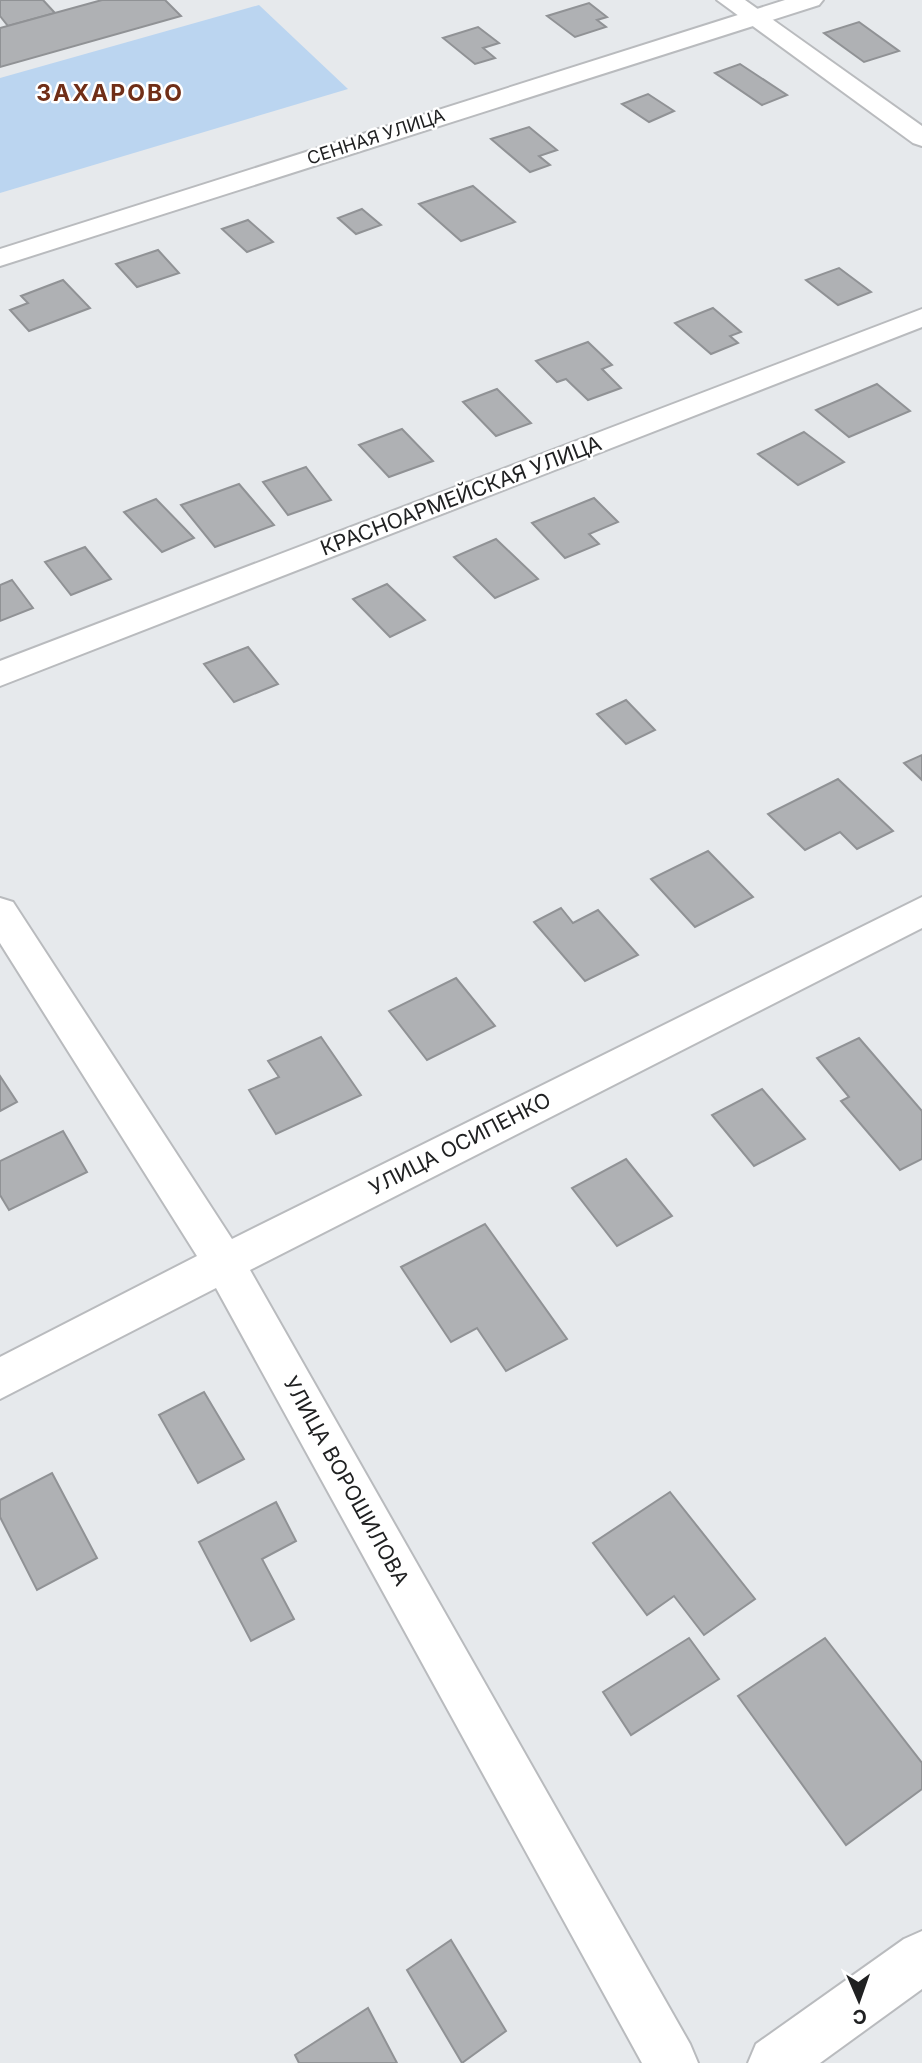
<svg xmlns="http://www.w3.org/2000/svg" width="922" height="2063" font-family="Inter,sans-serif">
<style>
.green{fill:#bbd5f0}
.building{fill:#afb1b4;stroke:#909295;stroke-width:2}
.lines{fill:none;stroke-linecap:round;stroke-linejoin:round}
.minor-casing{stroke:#b9bbbe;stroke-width:4}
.tertiary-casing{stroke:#b9bbbe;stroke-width:4}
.minor{fill:#fff;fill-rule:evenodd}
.tertiary{fill:#fff;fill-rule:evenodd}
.labels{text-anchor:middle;stroke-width:5;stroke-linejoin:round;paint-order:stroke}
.far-street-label{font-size:18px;fill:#202122;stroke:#fff}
.street-label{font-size:21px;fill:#202122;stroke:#fff}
.far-district-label{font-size:23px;font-weight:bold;letter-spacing:2px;fill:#702e17;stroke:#fff}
</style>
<rect width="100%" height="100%" fill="#e6e9ec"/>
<polygon class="green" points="259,5 348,89 0,193 0,78"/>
<g class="building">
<polygon points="0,0 43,0 55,13 8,26 0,16"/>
<polygon points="102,0 165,0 181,16 0,67 0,28"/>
<polygon points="589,3 607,17 597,20 606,27 575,37 547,16"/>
<polygon points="859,22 899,51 864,62 824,33"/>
<polygon points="478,27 499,43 483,48 495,58 475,64 443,38"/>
<polygon points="740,64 787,95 762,105 715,73"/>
<polygon points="648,94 674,111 649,122 622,104"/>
<polygon points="529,127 557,150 539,156 550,165 530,172 491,139"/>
<polygon points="473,186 515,222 461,241 419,204"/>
<polygon points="362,209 381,225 356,234 338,218"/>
<polygon points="248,220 273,242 247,252 222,229"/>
<polygon points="158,250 179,273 137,287 116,264"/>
<polygon points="839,268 871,292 838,305 806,280"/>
<polygon points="63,280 90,308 29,331 10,310 28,303 21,296"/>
<polygon points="713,308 741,332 730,336 738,343 711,354 675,323"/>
<polygon points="588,342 612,365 602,369 621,388 588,400 566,379 557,382 536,361"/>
<polygon points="877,384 910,411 849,437 816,410"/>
<polygon points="497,389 531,423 496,436 463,402"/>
<polygon points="402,429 433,461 389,477 359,445"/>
<polygon points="804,432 844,462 798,485 758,454"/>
<polygon points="306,467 331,500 288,515 263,482"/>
<polygon points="239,484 274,525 215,547 181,505"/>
<polygon points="594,498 618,522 589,534 599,544 565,558 532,523"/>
<polygon points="156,499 194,538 162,552 124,512"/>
<polygon points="496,539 538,579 495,598 454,557"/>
<polygon points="85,547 111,579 71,595 45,562"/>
<polygon points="12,580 33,608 0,621 0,585"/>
<polygon points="387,584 425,620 390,637 353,599"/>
<polygon points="248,647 278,684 234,702 204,664"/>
<polygon points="626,700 655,730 626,744 597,714"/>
<polygon points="922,755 922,780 904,763"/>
<polygon points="838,779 893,831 857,849 840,832 805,850 768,814"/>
<polygon points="708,851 753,897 695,927 651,879"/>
<polygon points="561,908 573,923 598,910 638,955 585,981 534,922"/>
<polygon points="456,978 495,1026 427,1060 389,1011"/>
<polygon points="321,1037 361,1095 276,1134 249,1090 279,1077 268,1061"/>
<polygon points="859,1038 922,1111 922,1159 900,1170 841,1101 849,1097 817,1058"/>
<polygon points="0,1076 17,1102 0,1111"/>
<polygon points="762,1089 805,1139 754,1166 712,1115"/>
<polygon points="63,1131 87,1172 9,1210 0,1195 0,1161"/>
<polygon points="626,1159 672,1216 617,1246 572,1188"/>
<polygon points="485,1224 567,1339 506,1371 477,1328 451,1342 401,1267"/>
<polygon points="204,1392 244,1459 198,1483 159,1415"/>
<polygon points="52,1473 97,1558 37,1590 0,1517 0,1500"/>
<polygon points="670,1492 755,1599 704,1635 674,1596 647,1615 593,1543"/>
<polygon points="276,1502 296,1541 262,1559 294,1619 251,1641 199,1542"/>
<polygon points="689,1638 719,1679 631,1735 603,1692"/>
<polygon points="825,1638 922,1763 922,1789 846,1845 738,1696"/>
<polygon points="451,1940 506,2031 462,2063 407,1970"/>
<polygon points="368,2008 397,2063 299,2063 295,2055"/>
</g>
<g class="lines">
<defs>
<g id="minor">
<polygon points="717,0 745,0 922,126 922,146 913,143"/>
<polygon points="922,309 922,327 0,686 0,661"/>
<polygon points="922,897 922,928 250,1270 690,2044 698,2063 642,2063 216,1288 0,1399 0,1357 197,1256 0,943 0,898 13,902 232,1239"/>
<polygon points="922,1931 922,1989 820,2063 748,2063 756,2044 904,1939"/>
</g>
<polygon id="tertiary" points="785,0 823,0 819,5 0,266 0,249"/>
</defs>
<use href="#minor" class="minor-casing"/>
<use href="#tertiary" class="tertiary-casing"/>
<use href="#minor" class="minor"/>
<use href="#tertiary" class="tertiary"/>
</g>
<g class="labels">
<g class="far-street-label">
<text transform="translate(376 137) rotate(-18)" y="6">СЕННАЯ УЛИЦА</text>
</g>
<g class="street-label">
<text transform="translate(461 496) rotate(-21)" y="7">КРАСНОАРМЕЙСКАЯ УЛИЦА</text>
<text transform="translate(460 1144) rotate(-27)" y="7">УЛИЦА ОСИПЕНКО</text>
<text transform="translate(346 1481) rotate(61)" y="7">УЛИЦА ВОРОШИЛОВА</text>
</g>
<g class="far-district-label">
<text x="110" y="101">ЗАХАРОВО</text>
</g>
</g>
<g transform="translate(859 2000) rotate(178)" stroke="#ffffff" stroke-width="5" paint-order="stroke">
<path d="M0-5L12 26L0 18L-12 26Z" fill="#202122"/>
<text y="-10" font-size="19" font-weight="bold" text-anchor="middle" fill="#202122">С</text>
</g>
</svg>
